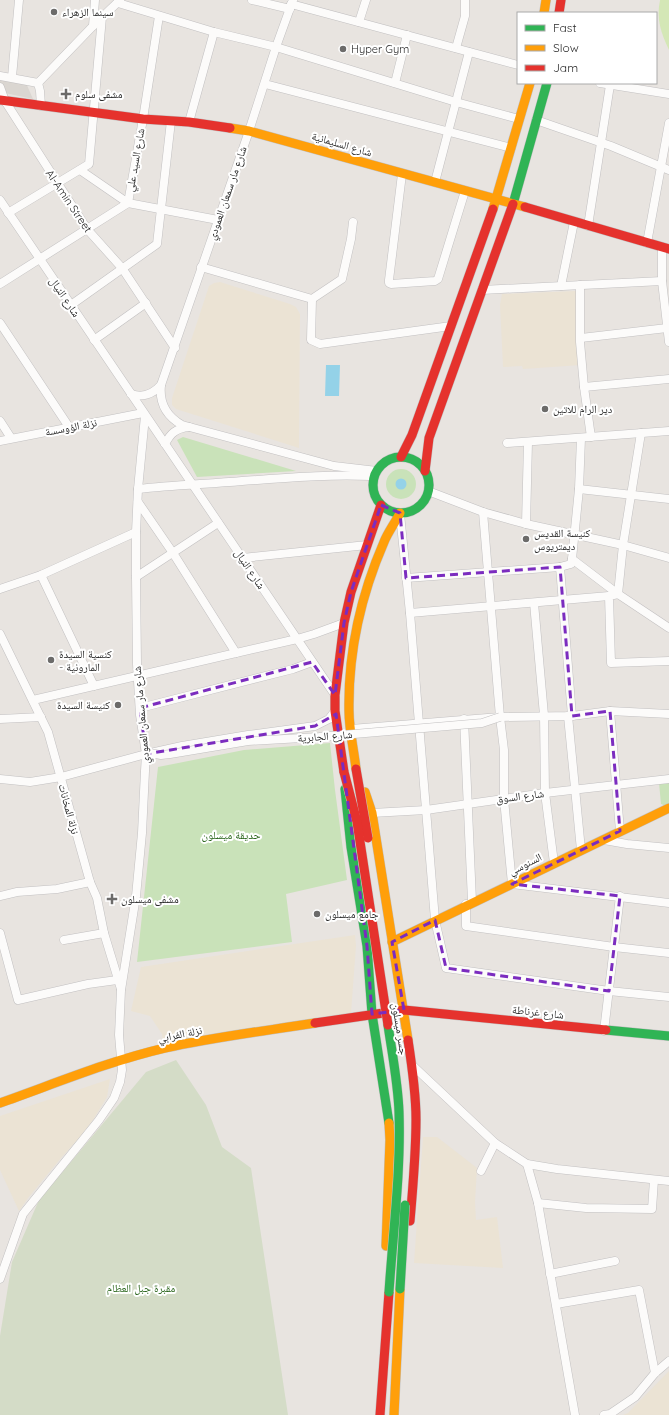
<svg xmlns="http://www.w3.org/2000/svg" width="669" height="1415" font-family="Quicksand,'Noto Naskh Arabic',sans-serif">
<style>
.education{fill:#ebe3d4}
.green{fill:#c9e2b9}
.cemetery{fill:#d4dcc7}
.pitch{fill:#d4e7b6}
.plaza{fill:#dad6d1}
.water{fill:#94d2e8}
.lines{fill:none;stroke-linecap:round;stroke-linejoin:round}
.street-casing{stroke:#c2c0c1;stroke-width:9}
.fast-casing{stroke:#c2c0c1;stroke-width:10}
.slow-casing{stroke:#c2c0c1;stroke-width:10}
.jam-casing{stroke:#c2c0c1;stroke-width:10}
.street{stroke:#fcfbfa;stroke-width:8}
.fast{stroke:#30b455;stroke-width:9}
.slow{stroke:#ff9f0a;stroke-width:9}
.jam{stroke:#e5322d;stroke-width:9}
.street-bridge-casing{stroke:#c2c0c1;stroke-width:9;stroke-linecap:butt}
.fast-bridge-casing{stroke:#c4c3c1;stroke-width:10;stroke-linecap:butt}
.jam-bridge-casing{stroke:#c4c3c1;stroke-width:10;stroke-linecap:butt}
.street-bridge{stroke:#fcfbfa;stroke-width:8}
.fast-bridge{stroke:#30b455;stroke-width:9}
.jam-bridge{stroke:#e5322d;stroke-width:9}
.marked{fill:none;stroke:#7b2cbf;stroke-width:3;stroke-dasharray:8 5;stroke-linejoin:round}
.poi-dot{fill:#6c6b6a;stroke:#fff;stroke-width:1.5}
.labels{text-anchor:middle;stroke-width:4;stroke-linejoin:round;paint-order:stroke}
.poi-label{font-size:11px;fill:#2a2a2a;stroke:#fff;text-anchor:start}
.street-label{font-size:11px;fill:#2a2a2a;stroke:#fff}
.park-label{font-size:11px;fill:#29651b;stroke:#fff}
</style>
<rect width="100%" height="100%" fill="#e8e4e0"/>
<g class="education">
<polygon points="220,282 290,304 296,307 300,314 299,448 176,409 172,405 172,398 209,286 214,283"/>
<polygon points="576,291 581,365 523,369 522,366 503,367 500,305 502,294"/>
<polygon points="355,935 356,946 351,1013 163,1043 162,1034 150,1016 131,1011 141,967"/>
<polygon points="110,1079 107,1097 93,1120 80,1137 61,1158 28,1198 19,1211 0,1170 0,1116"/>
<polygon points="423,1137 437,1137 477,1168 475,1202 476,1220 497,1217 503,1268 414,1263"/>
<polygon points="669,1371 669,1415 623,1415 628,1413"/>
</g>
<g class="green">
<polygon points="183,437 296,471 197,477 177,440"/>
<circle cx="401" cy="484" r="15"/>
<polygon points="330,743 335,790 347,880 286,894 292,942 137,962 158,767 244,750"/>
<polygon points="669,782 669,804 666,806 661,804 659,783"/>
</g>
<polygon class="cemetery" points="176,1060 206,1105 222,1147 251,1168 288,1415 0,1415 0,1336 12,1262 39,1200 146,1072"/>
<path class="pitch" d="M660,0H669V50C661,33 656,19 660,0Z"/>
<polygon class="plaza" points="0,78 26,83 33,99 0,92"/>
<g class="water">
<polygon points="326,365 340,365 339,396 325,396"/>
<circle cx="401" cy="484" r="5.5"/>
</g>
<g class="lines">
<defs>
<g id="street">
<polyline points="252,0 290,9"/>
<path d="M293,0L276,47L248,134L161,385C159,403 166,416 182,425L334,466L377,471"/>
<polyline points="118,3 214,32 276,47 456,102 519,119"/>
<polyline points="291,4 518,65"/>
<polyline points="359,22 366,0"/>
<polyline points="93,26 95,0"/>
<polyline points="456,48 465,16 465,0"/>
<polyline points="0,76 38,83"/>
<polyline points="12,77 19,0"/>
<polyline points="38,83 93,26 120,0"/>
<polyline points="38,83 40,91 41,106"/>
<polyline points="395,83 407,35"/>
<polyline points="600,83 669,94"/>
<polyline points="265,84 511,148"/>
<polyline points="0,87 5,101 87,229 122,268 175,348"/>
<polyline points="536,120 611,146 669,170"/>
<polyline points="189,122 214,32"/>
<polyline points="80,170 128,203 218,220"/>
<polyline points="402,174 389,280 389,283 391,284 435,281 438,279 465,191"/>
<polyline points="435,182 469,52"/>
<polyline points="0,200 335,695"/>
<polyline points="8,213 89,164 102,17"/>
<polyline points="588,226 610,85"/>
<polyline points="647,243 669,123"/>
<polyline points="662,247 662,281 669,342"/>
<polyline points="201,267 312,299 342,279 351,239 353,222"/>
<polyline points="0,284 128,203 143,119 159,16"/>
<polyline points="580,285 580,342 584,387 591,437"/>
<polyline points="561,286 574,222"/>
<polyline points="482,290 662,281"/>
<polyline points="312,299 311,340 320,344 451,326"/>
<polyline points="71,305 157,244 171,121"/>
<polyline points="0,323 69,427"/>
<polyline points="581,338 667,328"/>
<polyline points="94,340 146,303"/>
<polyline points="584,387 669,379"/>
<path d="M131,394C142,398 153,394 161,385"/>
<polyline points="0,421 11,438"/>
<polyline points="641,433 623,545 618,594 609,596 611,663 669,661"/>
<polyline points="581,438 579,489 572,559 618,594 669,628"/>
<polyline points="0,441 143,413"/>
<polyline points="507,443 669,431"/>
<path d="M165,444C170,434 176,428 189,427"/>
<path d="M138,489C173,485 208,484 242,481C285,478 328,474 371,476"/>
<polyline points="579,489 669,499"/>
<polyline points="428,491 483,512 526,524 623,545 669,558"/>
<polyline points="138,502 173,553 236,653"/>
<polyline points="483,512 500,717 504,750 504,799 512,884 669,903"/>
<polyline points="400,514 410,613 435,920 446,968 609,991 669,997"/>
<polyline points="526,524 528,442"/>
<polyline points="243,558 367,545"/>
<polyline points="560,567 572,716"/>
<polyline points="41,575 94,686"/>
<polyline points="136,577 218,523"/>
<polyline points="406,578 560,567 571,564 572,559"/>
<polyline points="0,589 41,575 136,532"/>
<polyline points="534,603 544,715 545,793 554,863"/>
<polyline points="410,613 609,596"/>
<polyline points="0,634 48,732 90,882 97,898 104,933 121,989"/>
<polyline points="33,700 297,639 314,634 344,623"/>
<polyline points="140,708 293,669 312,662"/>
<polyline points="610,711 620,831"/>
<polyline points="568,716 581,850"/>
<polyline points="0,719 41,717"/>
<polyline points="464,719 472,901"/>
<polyline points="351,729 500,717 572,716 610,711 669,714"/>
<polyline points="0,779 30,782 61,777 146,754 182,746 248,735 315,726 329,719 335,711"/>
<polyline points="372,813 426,810 545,793 669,779"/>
<polyline points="604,840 627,844 669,848"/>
<polyline points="0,896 17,892 57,889 90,882"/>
<polyline points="466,904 466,926 614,947 669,953"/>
<polyline points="0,933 18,1000 88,984 117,980"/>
<polyline points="64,940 104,933"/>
<polyline points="604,1031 620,896"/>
<polyline points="412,1065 495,1143 527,1164 557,1169 669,1181"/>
<polyline points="527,1164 538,1203 575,1415"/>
<polyline points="481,1171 495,1143"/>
<polyline points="538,1203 586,1208 652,1209 654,1180"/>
<polyline points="550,1274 615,1261"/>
<polyline points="0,1279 23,1214 99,1120 114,1098 120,1082 122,1070 119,1035 121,990 136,896 142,833 145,771 146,754 140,715 137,664 136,577 136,532 138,489 145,416"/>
<polyline points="556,1304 639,1290 655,1373"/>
<polyline points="604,1415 610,1414 635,1397 655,1373 669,1361"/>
</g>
<g id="fast">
<polyline points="513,204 547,83"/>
<circle cx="401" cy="485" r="28"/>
<polyline points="345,789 351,847 367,946 372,1014 389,1123"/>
<polyline points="606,1030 669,1036"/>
</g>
<g id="slow">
<polyline points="544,13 546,0"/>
<polyline points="230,128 249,131 525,207"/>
<polyline points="493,209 530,83"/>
<path d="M356,769C354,750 349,730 349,711C348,654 361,595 384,542C388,532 395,523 400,513"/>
<polyline points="365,792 372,813 408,1040"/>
<polyline points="392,942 669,808"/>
<path d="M0,1103C54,1084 109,1061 165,1048C214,1037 265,1031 315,1023"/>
<polyline points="386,1246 390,1140 389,1123"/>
<polyline points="394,1415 400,1289"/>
</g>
<g id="jam">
<polyline points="559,13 561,0"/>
<polyline points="0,100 143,119 189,122 230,128"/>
<polyline points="525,207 669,249"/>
<polyline points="401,457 412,435 493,209"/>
<polyline points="425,471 429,438 513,204"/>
<polyline points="344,772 335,711 335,695 344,623 351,592 381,505"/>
<polyline points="315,1023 404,1010 606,1030"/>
<path d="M408,1040C412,1066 416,1093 416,1119C416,1153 413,1187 410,1221"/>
<polyline points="380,1415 389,1292"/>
</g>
</defs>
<use href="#street" class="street-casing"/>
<use href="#fast" class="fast-casing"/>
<use href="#slow" class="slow-casing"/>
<use href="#jam" class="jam-casing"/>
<use href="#street" class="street"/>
<use href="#fast" class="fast"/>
<use href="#slow" class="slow"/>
<use href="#jam" class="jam"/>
<defs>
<polyline id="street-bridge" points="150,753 161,755 170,754 248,741 319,737 482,723 500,717"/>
<g id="fast-bridge">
<path d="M388,1025C392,1053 398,1083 399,1112C401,1172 393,1232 389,1292"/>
<polyline points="400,1289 405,1205"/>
</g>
<g id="jam-bridge">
<polyline points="356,769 368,838"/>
<polyline points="344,772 357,822 388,1025"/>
</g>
</defs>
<use href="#street-bridge" class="street-bridge-casing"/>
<use href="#fast-bridge" class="fast-bridge-casing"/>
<use href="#jam-bridge" class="jam-bridge-casing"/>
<use href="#street-bridge" class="street-bridge"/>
<use href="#fast-bridge" class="fast-bridge"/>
<use href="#jam-bridge" class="jam-bridge"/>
</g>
<path class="marked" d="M381,505L400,513L406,578L560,567L572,716L610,711L620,831L512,884L620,896L609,991L446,968L435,920L392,942L404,1010L372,1014L367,946L336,714L315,726L146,754L140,708L312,662L335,695L344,623L351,592Z"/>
<g class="poi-dot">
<circle cx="54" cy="12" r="4"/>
<circle cx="343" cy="49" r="4"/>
<path d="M64 88h4v4h4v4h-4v4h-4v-4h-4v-4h4z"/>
<circle cx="545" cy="409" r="4"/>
<circle cx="526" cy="539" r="4"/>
<circle cx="51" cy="660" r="4"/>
<circle cx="118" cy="705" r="4"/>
<path d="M110 893h4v4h4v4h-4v4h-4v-4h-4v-4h4z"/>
<circle cx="317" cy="914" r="4"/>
</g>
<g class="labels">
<g class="poi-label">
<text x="62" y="16">سينما الزهراء</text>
<text x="351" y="53">Hyper Gym</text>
<text x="75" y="98">مشفى سلوم</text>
<text x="553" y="413">دير الرام للاتين</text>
<text x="534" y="537">كنيسة القديس<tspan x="534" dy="13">ديمتريوس</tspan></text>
<text x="59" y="658">كنسية السيدة<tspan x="59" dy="13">- المارونية</tspan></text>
<text x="110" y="709" text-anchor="end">كنيسة السيدة</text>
<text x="121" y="903">مشفى ميسلون</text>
<text x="325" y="918">جامع ميسلون</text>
</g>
<g class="street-label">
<text transform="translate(342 144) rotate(16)" y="4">شارع السليمانية</text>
<text transform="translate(135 160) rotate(-80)" y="4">شارع السيد علي</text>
<text transform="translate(227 193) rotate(-71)" y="4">شارع مار سمعان العمودي</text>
<text transform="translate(69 201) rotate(56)" y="4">Al-Amin Street</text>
<text transform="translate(65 297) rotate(56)" y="4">شارع النيال</text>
<text transform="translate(71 427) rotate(-11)" y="4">نزلة الؤوسسة</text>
<text transform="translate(250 569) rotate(56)" y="4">شارع النيال</text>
<text transform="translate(141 715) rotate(-95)" y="4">شارع مار سمعان العمودي</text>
<text transform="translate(325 736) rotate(-4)" y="4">شارع الجابرية</text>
<text transform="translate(520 796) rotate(-7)" y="4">شارع السوق</text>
<text transform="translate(69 809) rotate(75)" y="4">نزلة المخانات</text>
<text transform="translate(525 864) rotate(-27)" y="4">السنوسي</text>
<text transform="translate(538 1012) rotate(6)" y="4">شارع غرناطة</text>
<text transform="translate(400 1029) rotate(81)" y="4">جسر ميسلون</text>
<text transform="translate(180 1034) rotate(-11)" y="4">نزلة الفرابي</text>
</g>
<g class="park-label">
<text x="231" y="839">حديقة ميسلون</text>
<text x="141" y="1292">مقبرة جبل العظام</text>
</g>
</g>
<rect x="517" y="12" width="140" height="72" fill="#ffffff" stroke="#aaaaaa"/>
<rect x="525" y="25" width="20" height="6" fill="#30b455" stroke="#aaaaaa"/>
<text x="553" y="32" font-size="12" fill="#2a2a2a">Fast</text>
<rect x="525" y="45" width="20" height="6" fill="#ff9f0a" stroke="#aaaaaa"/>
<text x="553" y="52" font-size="12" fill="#2a2a2a">Slow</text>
<rect x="525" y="65" width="20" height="6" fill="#e5322d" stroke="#aaaaaa"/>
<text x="553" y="72" font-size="12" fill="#2a2a2a">Jam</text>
</svg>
